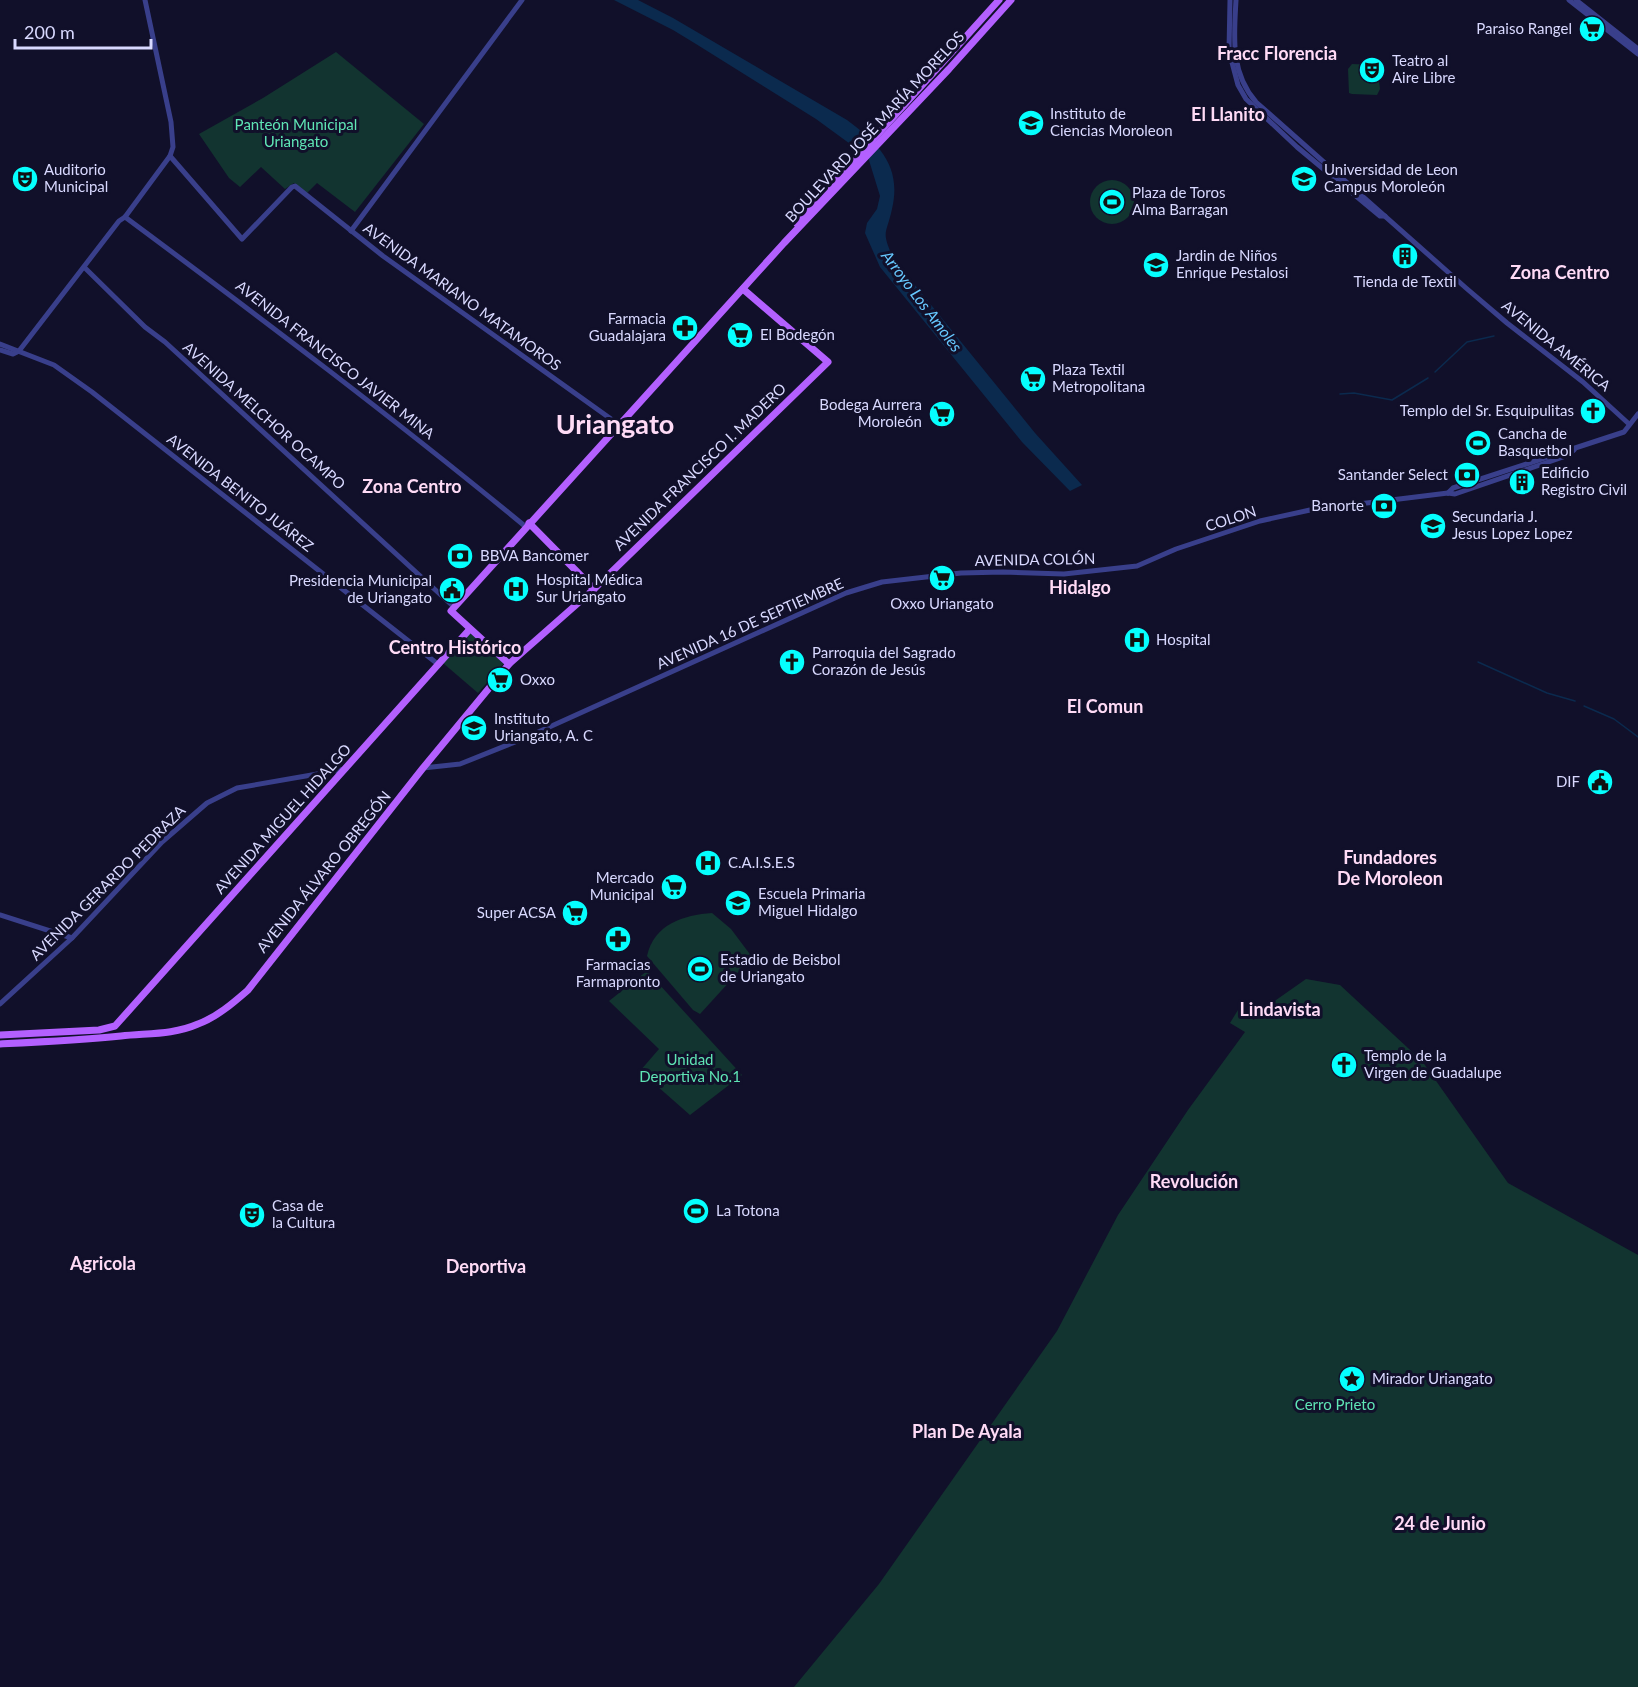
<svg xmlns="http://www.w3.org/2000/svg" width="1638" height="1687" font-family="Lato,sans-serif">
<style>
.green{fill:#123430}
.water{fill:#0b2a4e}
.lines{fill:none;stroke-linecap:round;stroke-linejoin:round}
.stream{stroke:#0b2a4e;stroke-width:1.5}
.tertiary{stroke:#393f8b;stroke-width:5}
.primary{stroke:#b360ff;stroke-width:7}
.labels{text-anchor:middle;stroke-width:6;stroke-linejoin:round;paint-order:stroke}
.poi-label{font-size:15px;fill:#d9d9ff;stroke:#11102a;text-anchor:start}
.park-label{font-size:15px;fill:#5fe5b5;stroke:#11102a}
.street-label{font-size:15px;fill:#d9d9ff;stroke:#11102a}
.water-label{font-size:16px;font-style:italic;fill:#67c9ff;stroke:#11102a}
.quarter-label{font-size:18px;font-weight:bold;fill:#ffdbf6;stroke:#11102a}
.town-label{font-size:27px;font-weight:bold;fill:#ffdbf6;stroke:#11102a}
</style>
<rect width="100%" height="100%" fill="#11102a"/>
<g class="green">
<polygon points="336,52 424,124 355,212 317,183 307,193 294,183 285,189 261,167 240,187 229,178 199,134 263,98"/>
<polygon points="1352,64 1377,65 1380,89 1377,95 1352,94 1349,93 1348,69"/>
<circle cx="1112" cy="202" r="22"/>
<polygon points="469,632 504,663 478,693 443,663"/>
<path d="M712,913L731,929L752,957L700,1014L693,1010L647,956C654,924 684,915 712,913Z"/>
<polygon points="647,971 742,1075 690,1115 640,1071 659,1049 609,1001"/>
<polygon points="1306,979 1340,985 1422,1061 1508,1183 1638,1255 1638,1687 794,1687 879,1584 1057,1331 1118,1215 1188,1110 1245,1032 1230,1023 1238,1010 1254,1020 1259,1012"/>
</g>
<path class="water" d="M614,0H638L673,18L847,120C879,144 902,166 892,209C886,236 881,230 893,258L1035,433L1082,485L1070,491L1022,442L880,267L865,233L867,223L877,209L880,196L868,157L816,119L696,44L673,30Z"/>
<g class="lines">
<g class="stream">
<polyline points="1435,372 1467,342 1494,336"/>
<polyline points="1340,394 1354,393 1392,400 1428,378"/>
<polyline points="1478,662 1547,693 1575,701"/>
<polyline points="1584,706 1614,719 1638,737"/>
</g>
<g class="tertiary">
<polyline points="1230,0 1229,51 1238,85 1246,99 1297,147 1380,216 1385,216"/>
<path d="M1236,0C1234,37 1230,72 1256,102L1466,288L1507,323L1583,382L1629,424"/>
<polyline points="1569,0 1638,54"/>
<polyline points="1576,0 1638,49"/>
<polyline points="170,156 242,239 292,187 295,186 383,256 618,424"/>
<path d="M125,217C261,318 395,419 526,527"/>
<polyline points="351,231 522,0"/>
<polyline points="84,267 145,327 165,342 454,607"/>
<polyline points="0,344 54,365 92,392 439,665"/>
<polyline points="0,350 13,354 19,351"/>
<polyline points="19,351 119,221 125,217 170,156 173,147 171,122 145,0"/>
<polyline points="1448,493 1453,488 1624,432 1638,414"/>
<polyline points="423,768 460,764 525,738 846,593 882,582 961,573 1003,572 1064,574 1137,566 1176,549 1260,521 1310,510 1448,493 1455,494 1566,456 1574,450"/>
<polyline points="0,915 72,938"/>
<polyline points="0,1004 72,938 162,842 207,803 237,788 346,769"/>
</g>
<g class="primary">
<polyline points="797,224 999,0"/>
<polyline points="529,523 594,589"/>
<polyline points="509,664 451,611 784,243 949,69 1011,0"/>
<polyline points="0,1035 99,1030 115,1026 469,630"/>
<path d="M0,1044C40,1042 81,1040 121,1036C147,1033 173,1035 198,1024C217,1017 233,1003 248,990L423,768L509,664L594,589L828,362L743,289"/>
</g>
</g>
<defs>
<symbol id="supermarket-disc" viewBox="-11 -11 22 22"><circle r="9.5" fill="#05fffe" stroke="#11102a"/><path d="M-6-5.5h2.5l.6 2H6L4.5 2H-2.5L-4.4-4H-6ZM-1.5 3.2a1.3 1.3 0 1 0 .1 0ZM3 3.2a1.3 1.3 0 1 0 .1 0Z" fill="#111"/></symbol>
<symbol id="theatre-disc" viewBox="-11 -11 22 22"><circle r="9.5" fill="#05fffe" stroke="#11102a"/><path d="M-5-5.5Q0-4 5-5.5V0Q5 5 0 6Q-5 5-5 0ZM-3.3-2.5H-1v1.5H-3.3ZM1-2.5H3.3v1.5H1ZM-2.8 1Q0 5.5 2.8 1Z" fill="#111"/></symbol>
<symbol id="school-disc" viewBox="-11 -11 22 22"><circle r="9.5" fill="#05fffe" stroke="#11102a"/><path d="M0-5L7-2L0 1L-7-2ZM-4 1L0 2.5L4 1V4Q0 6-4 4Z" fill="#111"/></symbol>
<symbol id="university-disc" viewBox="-11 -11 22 22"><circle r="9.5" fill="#05fffe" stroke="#11102a"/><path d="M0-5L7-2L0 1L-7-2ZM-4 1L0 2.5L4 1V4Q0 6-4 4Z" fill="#111"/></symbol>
<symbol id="stadium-disc" viewBox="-11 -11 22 22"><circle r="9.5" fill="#05fffe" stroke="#11102a"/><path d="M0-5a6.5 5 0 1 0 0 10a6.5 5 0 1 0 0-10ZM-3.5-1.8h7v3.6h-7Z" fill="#111"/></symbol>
<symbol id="building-disc" viewBox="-11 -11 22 22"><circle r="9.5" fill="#05fffe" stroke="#11102a"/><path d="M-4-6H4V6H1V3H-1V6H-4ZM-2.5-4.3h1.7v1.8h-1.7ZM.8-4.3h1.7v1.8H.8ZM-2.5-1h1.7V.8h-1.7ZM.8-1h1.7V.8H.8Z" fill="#111"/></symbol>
<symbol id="pharmacy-disc" viewBox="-11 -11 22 22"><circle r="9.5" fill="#05fffe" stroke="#11102a"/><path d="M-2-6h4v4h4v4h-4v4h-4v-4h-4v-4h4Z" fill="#111"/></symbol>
<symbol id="church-disc" viewBox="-11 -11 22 22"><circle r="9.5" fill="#05fffe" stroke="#11102a"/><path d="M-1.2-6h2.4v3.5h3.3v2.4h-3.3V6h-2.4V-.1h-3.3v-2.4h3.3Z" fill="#111"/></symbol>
<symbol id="bank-disc" viewBox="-11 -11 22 22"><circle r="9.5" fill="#05fffe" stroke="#11102a"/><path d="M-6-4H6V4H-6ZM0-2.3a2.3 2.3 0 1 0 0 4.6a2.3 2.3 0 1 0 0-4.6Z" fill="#111"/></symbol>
<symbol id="hospital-disc" viewBox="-11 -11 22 22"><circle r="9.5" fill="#05fffe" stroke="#11102a"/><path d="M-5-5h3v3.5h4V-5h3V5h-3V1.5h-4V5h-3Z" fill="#111"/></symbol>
<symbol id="civic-disc" viewBox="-11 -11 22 22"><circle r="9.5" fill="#05fffe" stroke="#11102a"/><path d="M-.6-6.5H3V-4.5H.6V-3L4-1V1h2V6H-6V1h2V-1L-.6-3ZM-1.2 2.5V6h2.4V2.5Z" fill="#111"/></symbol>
<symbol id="sight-disc" viewBox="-11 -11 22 22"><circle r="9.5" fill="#05fffe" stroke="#11102a"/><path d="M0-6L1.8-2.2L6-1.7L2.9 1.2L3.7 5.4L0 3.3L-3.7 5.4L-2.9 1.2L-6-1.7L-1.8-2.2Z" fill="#111"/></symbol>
</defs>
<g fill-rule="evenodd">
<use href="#supermarket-disc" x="1577" y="14" width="30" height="30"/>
<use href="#theatre-disc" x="1357" y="55" width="30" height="30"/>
<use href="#school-disc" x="1016" y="108" width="30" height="30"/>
<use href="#theatre-disc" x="10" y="164" width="30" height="30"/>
<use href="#university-disc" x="1289" y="164" width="30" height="30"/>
<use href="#stadium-disc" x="1097" y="187" width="30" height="30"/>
<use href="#building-disc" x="1390" y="241" width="30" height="30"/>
<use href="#school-disc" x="1141" y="250" width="30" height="30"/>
<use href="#pharmacy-disc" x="670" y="313" width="30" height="30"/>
<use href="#supermarket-disc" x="725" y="320" width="30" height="30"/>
<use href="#supermarket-disc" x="1018" y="364" width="30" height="30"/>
<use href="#church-disc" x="1578" y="396" width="30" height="30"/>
<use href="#supermarket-disc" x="927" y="399" width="30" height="30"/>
<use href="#stadium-disc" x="1463" y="428" width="30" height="30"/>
<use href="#bank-disc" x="1452" y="460" width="30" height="30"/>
<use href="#building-disc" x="1507" y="467" width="30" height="30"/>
<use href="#bank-disc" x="1369" y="491" width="30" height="30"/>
<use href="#school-disc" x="1418" y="511" width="30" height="30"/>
<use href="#bank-disc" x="445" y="541" width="30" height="30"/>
<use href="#supermarket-disc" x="927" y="563" width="30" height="30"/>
<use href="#hospital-disc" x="501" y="574" width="30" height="30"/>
<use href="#civic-disc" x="437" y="575" width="30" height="30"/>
<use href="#hospital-disc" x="1122" y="625" width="30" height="30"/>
<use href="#church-disc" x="777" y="647" width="30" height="30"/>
<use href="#supermarket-disc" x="485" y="665" width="30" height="30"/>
<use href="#university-disc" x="459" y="713" width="30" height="30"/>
<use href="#civic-disc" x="1585" y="767" width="30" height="30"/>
<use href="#hospital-disc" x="693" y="848" width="30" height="30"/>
<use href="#supermarket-disc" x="659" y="872" width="30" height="30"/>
<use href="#school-disc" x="723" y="888" width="30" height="30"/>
<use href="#supermarket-disc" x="560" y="898" width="30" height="30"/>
<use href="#pharmacy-disc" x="603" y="924" width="30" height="30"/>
<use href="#stadium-disc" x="685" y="954" width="30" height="30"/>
<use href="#church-disc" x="1329" y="1050" width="30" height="30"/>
<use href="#stadium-disc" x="681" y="1196" width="30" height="30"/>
<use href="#theatre-disc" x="237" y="1200" width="30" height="30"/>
<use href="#sight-disc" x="1337" y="1364" width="30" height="30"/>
</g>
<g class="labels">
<g class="poi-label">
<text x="1572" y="34" text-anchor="end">Paraiso Rangel</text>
<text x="1392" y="66">Teatro al<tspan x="1392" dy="17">Aire Libre</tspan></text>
<text x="1050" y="119">Instituto de<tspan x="1050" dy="17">Ciencias Moroleon</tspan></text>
<text x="44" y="175">Auditorio<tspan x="44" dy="17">Municipal</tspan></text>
<text x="1324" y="175">Universidad de Leon<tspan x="1324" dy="17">Campus Moroleón</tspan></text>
<text x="1132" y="198">Plaza de Toros<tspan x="1132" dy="17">Alma Barragan</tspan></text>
<text x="1176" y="261">Jardin de Niños<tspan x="1176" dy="17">Enrique Pestalosi</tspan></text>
<text x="1405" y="287" text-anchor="middle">Tienda de Textil</text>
<text x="666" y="324" text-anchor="end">Farmacia<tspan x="666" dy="17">Guadalajara</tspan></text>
<text x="760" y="340">El Bodegón</text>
<text x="1052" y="375">Plaza Textil<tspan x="1052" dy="17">Metropolitana</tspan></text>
<text x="922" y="410" text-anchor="end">Bodega Aurrera<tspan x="922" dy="17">Moroleón</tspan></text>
<text x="1574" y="416" text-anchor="end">Templo del Sr. Esquipulitas</text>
<text x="1498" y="439">Cancha de<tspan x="1498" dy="17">Basquetbol</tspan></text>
<text x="1541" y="478">Edificio<tspan x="1541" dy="17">Registro Civil</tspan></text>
<text x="1448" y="480" text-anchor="end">Santander Select</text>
<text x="1364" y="511" text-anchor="end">Banorte</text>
<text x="1452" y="522">Secundaria J.<tspan x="1452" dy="17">Jesus Lopez Lopez</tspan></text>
<text x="480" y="561">BBVA Bancomer</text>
<text x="536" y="585">Hospital Médica<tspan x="536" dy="17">Sur Uriangato</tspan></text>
<text x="432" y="586" text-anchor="end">Presidencia Municipal<tspan x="432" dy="17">de Uriangato</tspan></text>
<text x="942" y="609" text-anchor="middle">Oxxo Uriangato</text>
<text x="1156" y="645">Hospital</text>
<text x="812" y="658">Parroquia del Sagrado<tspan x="812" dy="17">Corazón de Jesús</tspan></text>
<text x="520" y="685">Oxxo</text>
<text x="494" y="724">Instituto<tspan x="494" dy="17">Uriangato, A. C</tspan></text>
<text x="1580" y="787" text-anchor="end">DIF</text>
<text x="728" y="868">C.A.I.S.E.S</text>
<text x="654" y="883" text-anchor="end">Mercado<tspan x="654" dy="17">Municipal</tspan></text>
<text x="758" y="899">Escuela Primaria<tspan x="758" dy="17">Miguel Hidalgo</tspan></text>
<text x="556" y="918" text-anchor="end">Super ACSA</text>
<text x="720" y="965">Estadio de Beisbol<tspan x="720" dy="17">de Uriangato</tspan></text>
<text x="618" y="970" text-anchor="middle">Farmacias<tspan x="618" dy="17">Farmapronto</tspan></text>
<text x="1364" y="1061">Templo de la<tspan x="1364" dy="17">Virgen de Guadalupe</tspan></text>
<text x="272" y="1211">Casa de<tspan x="272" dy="17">la Cultura</tspan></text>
<text x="716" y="1216">La Totona</text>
<text x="1372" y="1384">Mirador Uriangato</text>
</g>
<g class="park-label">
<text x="296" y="130">Panteón Municipal<tspan x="296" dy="17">Uriangato</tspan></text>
<text x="690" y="1065">Unidad<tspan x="690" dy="17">Deportiva No.1</tspan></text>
<text x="1335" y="1410">Cerro Prieto</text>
</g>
<g class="street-label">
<text transform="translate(875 127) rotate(-47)" y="5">BOULEVARD JOSÉ MARÍA MORELOS</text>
<text transform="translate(462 297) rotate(36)" y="5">AVENIDA MARIANO MATAMOROS</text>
<text transform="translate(1556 346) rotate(39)" y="5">AVENIDA AMÉRICA</text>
<text transform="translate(335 360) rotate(38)" y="5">AVENIDA FRANCISCO JAVIER MINA</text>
<text transform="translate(264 416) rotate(42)" y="5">AVENIDA MELCHOR OCAMPO</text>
<text transform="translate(700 467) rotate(-44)" y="5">AVENIDA FRANCISCO I. MADERO</text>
<text transform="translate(240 493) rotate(38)" y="5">AVENIDA BENITO JUÁREZ</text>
<text transform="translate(1231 519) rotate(-18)" y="5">COLON</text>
<text transform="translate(1035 560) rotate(-1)" y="5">AVENIDA COLÓN</text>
<text transform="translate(750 624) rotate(-24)" y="5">AVENIDA 16 DE SEPTIEMBRE</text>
<text transform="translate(283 819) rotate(-48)" y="5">AVENIDA MIGUEL HIDALGO</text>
<text transform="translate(324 872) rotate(-51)" y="5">AVENIDA ÁLVARO OBREGÓN</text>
<text transform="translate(108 883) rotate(-45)" y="5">AVENIDA GERARDO PEDRAZA</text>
</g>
<g class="water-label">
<text transform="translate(922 301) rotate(53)" y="6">Arroyo Los Amoles</text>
</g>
<g class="quarter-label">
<text x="1277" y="60">Fracc Florencia</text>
<text x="1228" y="121">El Llanito</text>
<text x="1560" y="279">Zona Centro</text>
<text x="412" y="493">Zona Centro</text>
<text x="1080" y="594">Hidalgo</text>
<text x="455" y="654">Centro Histórico</text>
<text x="1105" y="713">El Comun</text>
<text x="1390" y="864">Fundadores<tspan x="1390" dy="21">De Moroleon</tspan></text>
<text x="1280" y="1016">Lindavista</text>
<text x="1194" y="1188">Revolución</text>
<text x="103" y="1270">Agricola</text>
<text x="486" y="1273">Deportiva</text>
<text x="967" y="1438">Plan De Ayala</text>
<text x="1440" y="1530">24 de Junio</text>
</g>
<g class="town-label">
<text x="615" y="434">Uriangato</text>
</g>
</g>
<path d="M15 39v9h136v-9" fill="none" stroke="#d9d9ff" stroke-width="3"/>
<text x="24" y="39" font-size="18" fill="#d9d9ff" stroke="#11102a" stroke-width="4.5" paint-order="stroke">200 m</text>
</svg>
